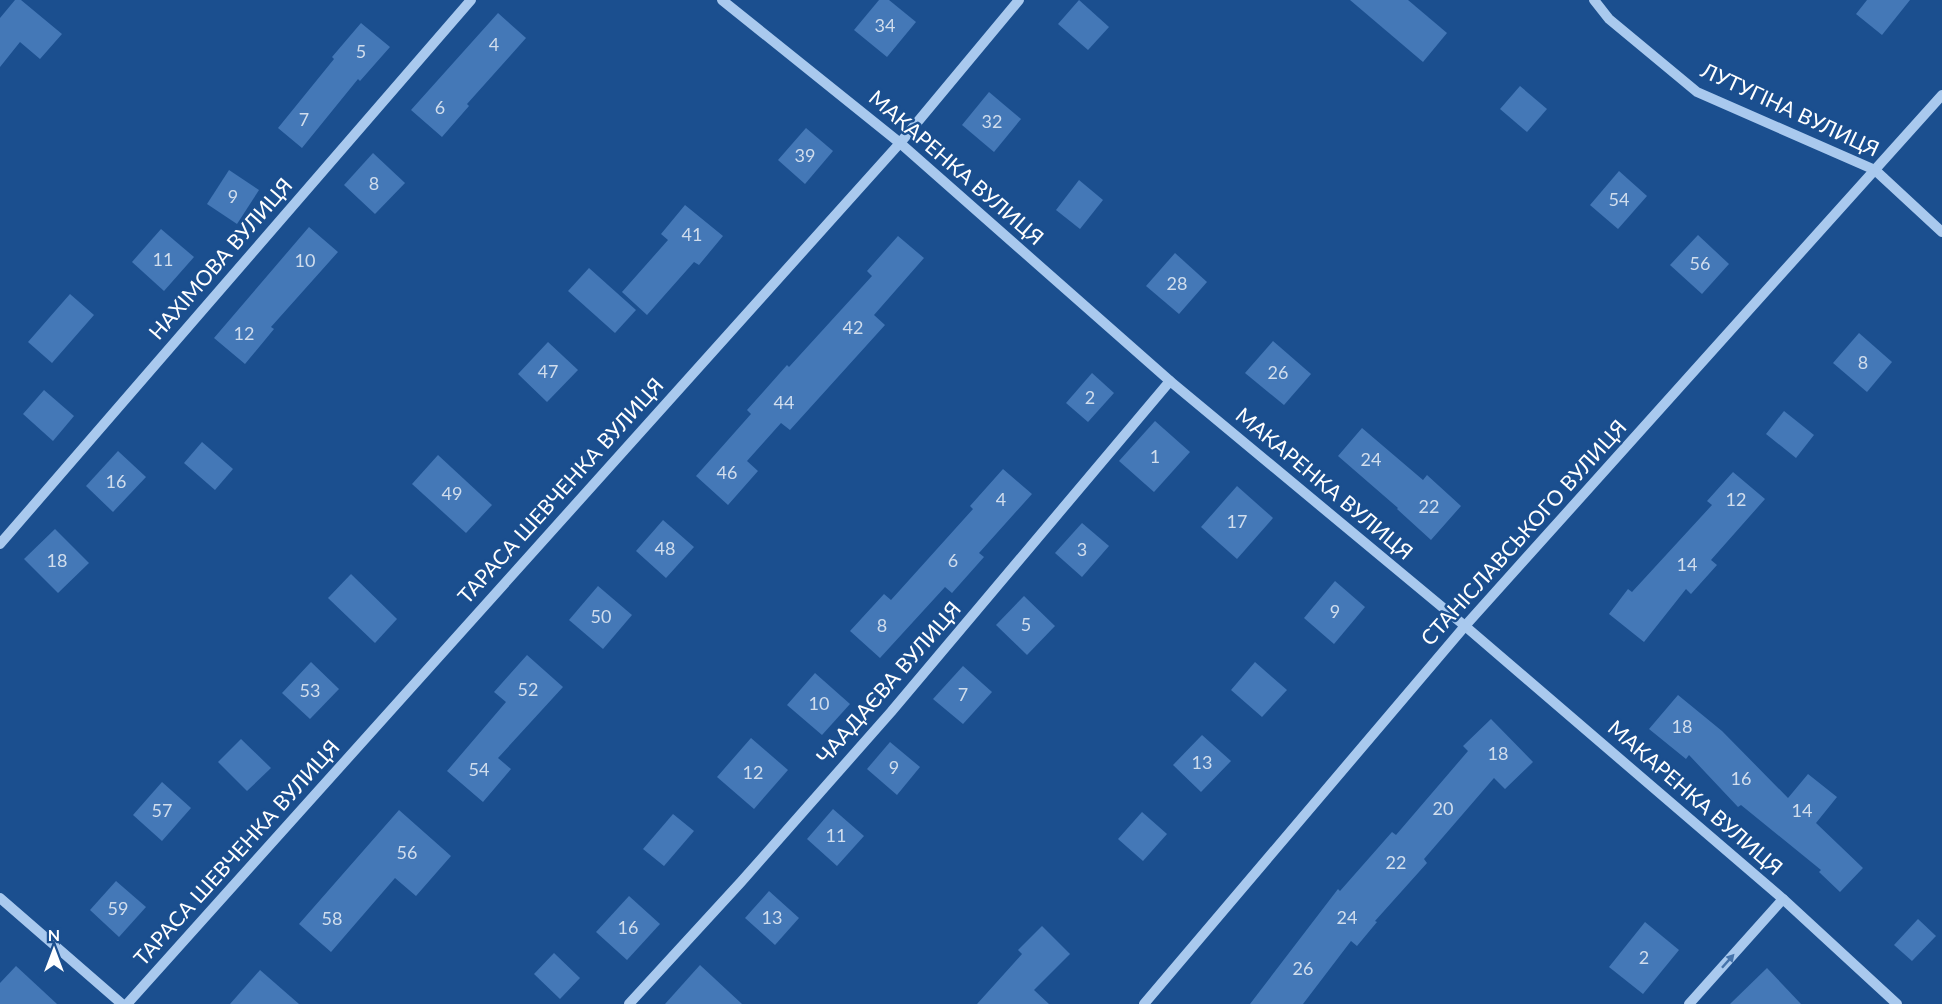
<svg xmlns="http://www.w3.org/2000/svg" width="1942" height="1004" font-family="Lato,sans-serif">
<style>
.building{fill:#4478b7}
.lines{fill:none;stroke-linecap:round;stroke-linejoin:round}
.minor{stroke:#a9c9ee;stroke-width:10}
.oneway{fill:#4674ac}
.labels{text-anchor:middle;stroke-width:5;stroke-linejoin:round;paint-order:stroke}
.number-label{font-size:18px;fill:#d0dded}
.street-label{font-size:21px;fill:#fff;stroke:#1b4f8f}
</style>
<rect width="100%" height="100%" fill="#1b4f8f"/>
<g class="building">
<polygon points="15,0 21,0 62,34 40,59 20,42 0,67 0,18"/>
<polygon points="879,0 889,0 916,22 887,57 854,30"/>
<polygon points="1079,0 1109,27 1088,50 1058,24"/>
<polygon points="1350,0 1408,0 1447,33 1423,62"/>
<polygon points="1867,0 1910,0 1882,35 1856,14"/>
<polygon points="498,13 526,38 467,104 469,106 442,137 411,110"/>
<polygon points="361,23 390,47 360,81 358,79 302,148 278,128 334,59 332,57"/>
<polygon points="1520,86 1547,109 1527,132 1500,109"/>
<polygon points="989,92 1021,119 994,152 962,125"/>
<polygon points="806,128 833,151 805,184 778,160"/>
<polygon points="373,153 405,183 375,214 344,185"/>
<polygon points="229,170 259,190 237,224 207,204"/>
<polygon points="1619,171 1647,196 1618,229 1590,205"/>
<polygon points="1079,180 1103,200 1080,229 1056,210"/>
<polygon points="685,205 723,236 699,265 694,262 647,315 622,292 668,240 661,234"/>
<polygon points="309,227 338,252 271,327 274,329 245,364 214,338"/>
<polygon points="161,229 194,257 164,291 132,262"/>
<polygon points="1698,235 1729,264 1702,294 1670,265"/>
<polygon points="898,236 924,258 874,315 885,325 790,430 781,423 747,461 758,471 728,505 696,476 751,414 747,410 787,365 789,367 872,276 867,271"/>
<polygon points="1175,253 1207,282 1179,314 1146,286"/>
<polygon points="589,268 636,310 615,333 568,291"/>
<polygon points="70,294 94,315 52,363 28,342"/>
<polygon points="1859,333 1892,362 1867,392 1833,363"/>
<polygon points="1273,341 1311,374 1284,405 1245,373"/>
<polygon points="548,342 578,370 547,402 518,374"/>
<polygon points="1092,373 1114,393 1088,422 1066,403"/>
<polygon points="44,390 74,416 53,441 23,414"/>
<polygon points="1784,411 1814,435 1796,458 1766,434"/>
<polygon points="1155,421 1190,452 1154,492 1119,461"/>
<polygon points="1362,428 1423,480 1427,475 1461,506 1431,540 1397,509 1398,508 1338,456"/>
<polygon points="202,442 233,469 215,490 184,463"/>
<polygon points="118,451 146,477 113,512 86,486"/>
<polygon points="438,455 492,505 466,533 412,484"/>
<polygon points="1003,469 1032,494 979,553 984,557 952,593 945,587 880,658 850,631 884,594 891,600 973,509 970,506"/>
<polygon points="1733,472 1765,499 1711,560 1717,565 1691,594 1686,589 1644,642 1609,614 1628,589 1632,592 1712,505 1707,501"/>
<polygon points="1237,486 1273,518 1237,559 1201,527"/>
<polygon points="663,520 694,547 666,578 636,551"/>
<polygon points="1082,523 1109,546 1082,577 1055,553"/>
<polygon points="55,529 89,563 58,593 24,559"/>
<polygon points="351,574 397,619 375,643 328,598"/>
<polygon points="1335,581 1365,607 1334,644 1304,618"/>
<polygon points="598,586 632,615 603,649 569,620"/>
<polygon points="1024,596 1055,626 1027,655 996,625"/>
<polygon points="527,655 563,687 498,758 511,769 483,802 447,771 506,702 494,692"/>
<polygon points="311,662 339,689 310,719 282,693"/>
<polygon points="1255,662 1287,690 1262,717 1231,690"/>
<polygon points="963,666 992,692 963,724 933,699"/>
<polygon points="815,673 850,704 822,735 787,705"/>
<polygon points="1678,695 1722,731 1788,798 1808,774 1837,797 1816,823 1863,868 1840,892 1819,872 1821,870 1741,805 1738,807 1689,755 1686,759 1649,729"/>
<polygon points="1491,719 1533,762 1505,789 1494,778 1424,859 1427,863 1375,921 1377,922 1357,946 1351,941 1303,1004 1250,1004 1338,889 1340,891 1392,832 1396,835 1468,751 1463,746"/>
<polygon points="1202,735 1231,761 1201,792 1173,765"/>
<polygon points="751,738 788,770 754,809 717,777"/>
<polygon points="241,739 271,768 247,791 218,762"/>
<polygon points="890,742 920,767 897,795 867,769"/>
<polygon points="162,782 191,808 162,841 133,815"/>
<polygon points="833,809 864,836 837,866 807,839"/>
<polygon points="399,810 451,856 416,896 395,878 331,952 299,924"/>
<polygon points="1142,812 1167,834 1143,861 1118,839"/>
<polygon points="673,814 694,831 664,866 643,849"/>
<polygon points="116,881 146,907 119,937 90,910"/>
<polygon points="769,891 799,918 775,945 745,918"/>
<polygon points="629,896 660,924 627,960 596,932"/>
<polygon points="1918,919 1936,936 1912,961 1894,945"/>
<polygon points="1645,922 1679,950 1643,994 1609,967"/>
<polygon points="1042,926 1070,954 1034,990 1049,1004 977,1004 1022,954 1018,950"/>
<polygon points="554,953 580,978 560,999 534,974"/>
<polygon points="700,965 742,1004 665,1004"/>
<polygon points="16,966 57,1004 0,1004 0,983"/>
<polygon points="1767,968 1801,1004 1730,1004"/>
<polygon points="260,970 299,1004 230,1004"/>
</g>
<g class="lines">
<g class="minor">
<polyline points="722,0 900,143 1170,381 1465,626 1783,899 1897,1004"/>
<polyline points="1594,0 1609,19 1697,92 1875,170 1942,232"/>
<polyline points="0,544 471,0"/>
<polyline points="0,898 122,1004"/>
<polyline points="127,1004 900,143 1019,0"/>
<polyline points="629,1004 741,882 891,712 1170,381"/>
<polyline points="1144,1004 1465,626 1942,95"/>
<polyline points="1689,1004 1783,899"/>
</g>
</g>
<defs><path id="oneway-solid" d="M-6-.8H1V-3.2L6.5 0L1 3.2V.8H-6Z" transform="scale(1.5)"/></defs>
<use class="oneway" href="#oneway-solid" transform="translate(1728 961) rotate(-48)"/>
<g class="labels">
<g class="number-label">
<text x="885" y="32">34</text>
<text x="494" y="51">4</text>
<text x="361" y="58">5</text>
<text x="440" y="114">6</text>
<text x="304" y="126">7</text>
<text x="992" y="128">32</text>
<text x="805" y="162">39</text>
<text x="374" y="190">8</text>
<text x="233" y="203">9</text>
<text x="1619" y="206">54</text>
<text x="692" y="241">41</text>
<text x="163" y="266">11</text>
<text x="305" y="267">10</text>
<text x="1700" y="270">56</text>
<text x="1177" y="290">28</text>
<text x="853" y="334">42</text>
<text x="244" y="340">12</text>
<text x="1863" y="369">8</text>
<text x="548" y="378">47</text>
<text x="1278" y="379">26</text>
<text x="1090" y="404">2</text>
<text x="784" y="409">44</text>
<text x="1155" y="463">1</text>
<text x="1371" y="466">24</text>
<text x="727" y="479">46</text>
<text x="116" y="488">16</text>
<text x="452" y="500">49</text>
<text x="1001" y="506">4</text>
<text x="1736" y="506">12</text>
<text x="1429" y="513">22</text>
<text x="1237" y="528">17</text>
<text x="665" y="555">48</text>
<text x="1082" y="556">3</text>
<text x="57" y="567">18</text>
<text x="953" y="567">6</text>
<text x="1687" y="571">14</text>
<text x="1335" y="618">9</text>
<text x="601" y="623">50</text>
<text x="1026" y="631">5</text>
<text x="882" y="632">8</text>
<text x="528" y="696">52</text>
<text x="310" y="697">53</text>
<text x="963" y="701">7</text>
<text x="819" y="710">10</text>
<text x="1682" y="733">18</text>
<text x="1498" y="760">18</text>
<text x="1202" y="769">13</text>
<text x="894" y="774">9</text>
<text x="479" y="776">54</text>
<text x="753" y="779">12</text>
<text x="1741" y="785">16</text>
<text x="1443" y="815">20</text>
<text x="162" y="817">57</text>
<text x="1802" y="817">14</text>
<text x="836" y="842">11</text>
<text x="407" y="859">56</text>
<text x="1396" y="869">22</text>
<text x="118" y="915">59</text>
<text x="772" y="924">13</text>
<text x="1347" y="924">24</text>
<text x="332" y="925">58</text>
<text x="628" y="934">16</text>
<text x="1644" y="964">2</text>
<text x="1303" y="975">26</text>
</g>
<g class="street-label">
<text transform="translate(1790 110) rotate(25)" y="7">ЛУТУГІНА ВУЛИЦЯ</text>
<text transform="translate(956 168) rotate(41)" y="7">МАКАРЕНКА ВУЛИЦЯ</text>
<text transform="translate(221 259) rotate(-49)" y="7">НАХІМОВА ВУЛИЦЯ</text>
<text transform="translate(1324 484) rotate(40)" y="7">МАКАРЕНКА ВУЛИЦЯ</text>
<text transform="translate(561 491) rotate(-48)" y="7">ТАРАСА ШЕВЧЕНКА ВУЛИЦЯ</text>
<text transform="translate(1524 533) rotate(-48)" y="7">СТАНІСЛАВСЬКОГО ВУЛИЦЯ</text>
<text transform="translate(889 683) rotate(-49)" y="7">ЧААДАЄВА ВУЛИЦЯ</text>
<text transform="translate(1695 798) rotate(41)" y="7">МАКАРЕНКА ВУЛИЦЯ</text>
<text transform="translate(237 853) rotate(-48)" y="7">ТАРАСА ШЕВЧЕНКА ВУЛИЦЯ</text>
</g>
</g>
<g transform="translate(54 950)" stroke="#1b4f8f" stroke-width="4.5" paint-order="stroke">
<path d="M0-4.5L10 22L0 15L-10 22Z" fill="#ffffff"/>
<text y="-9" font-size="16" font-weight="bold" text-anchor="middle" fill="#ffffff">N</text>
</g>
</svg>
